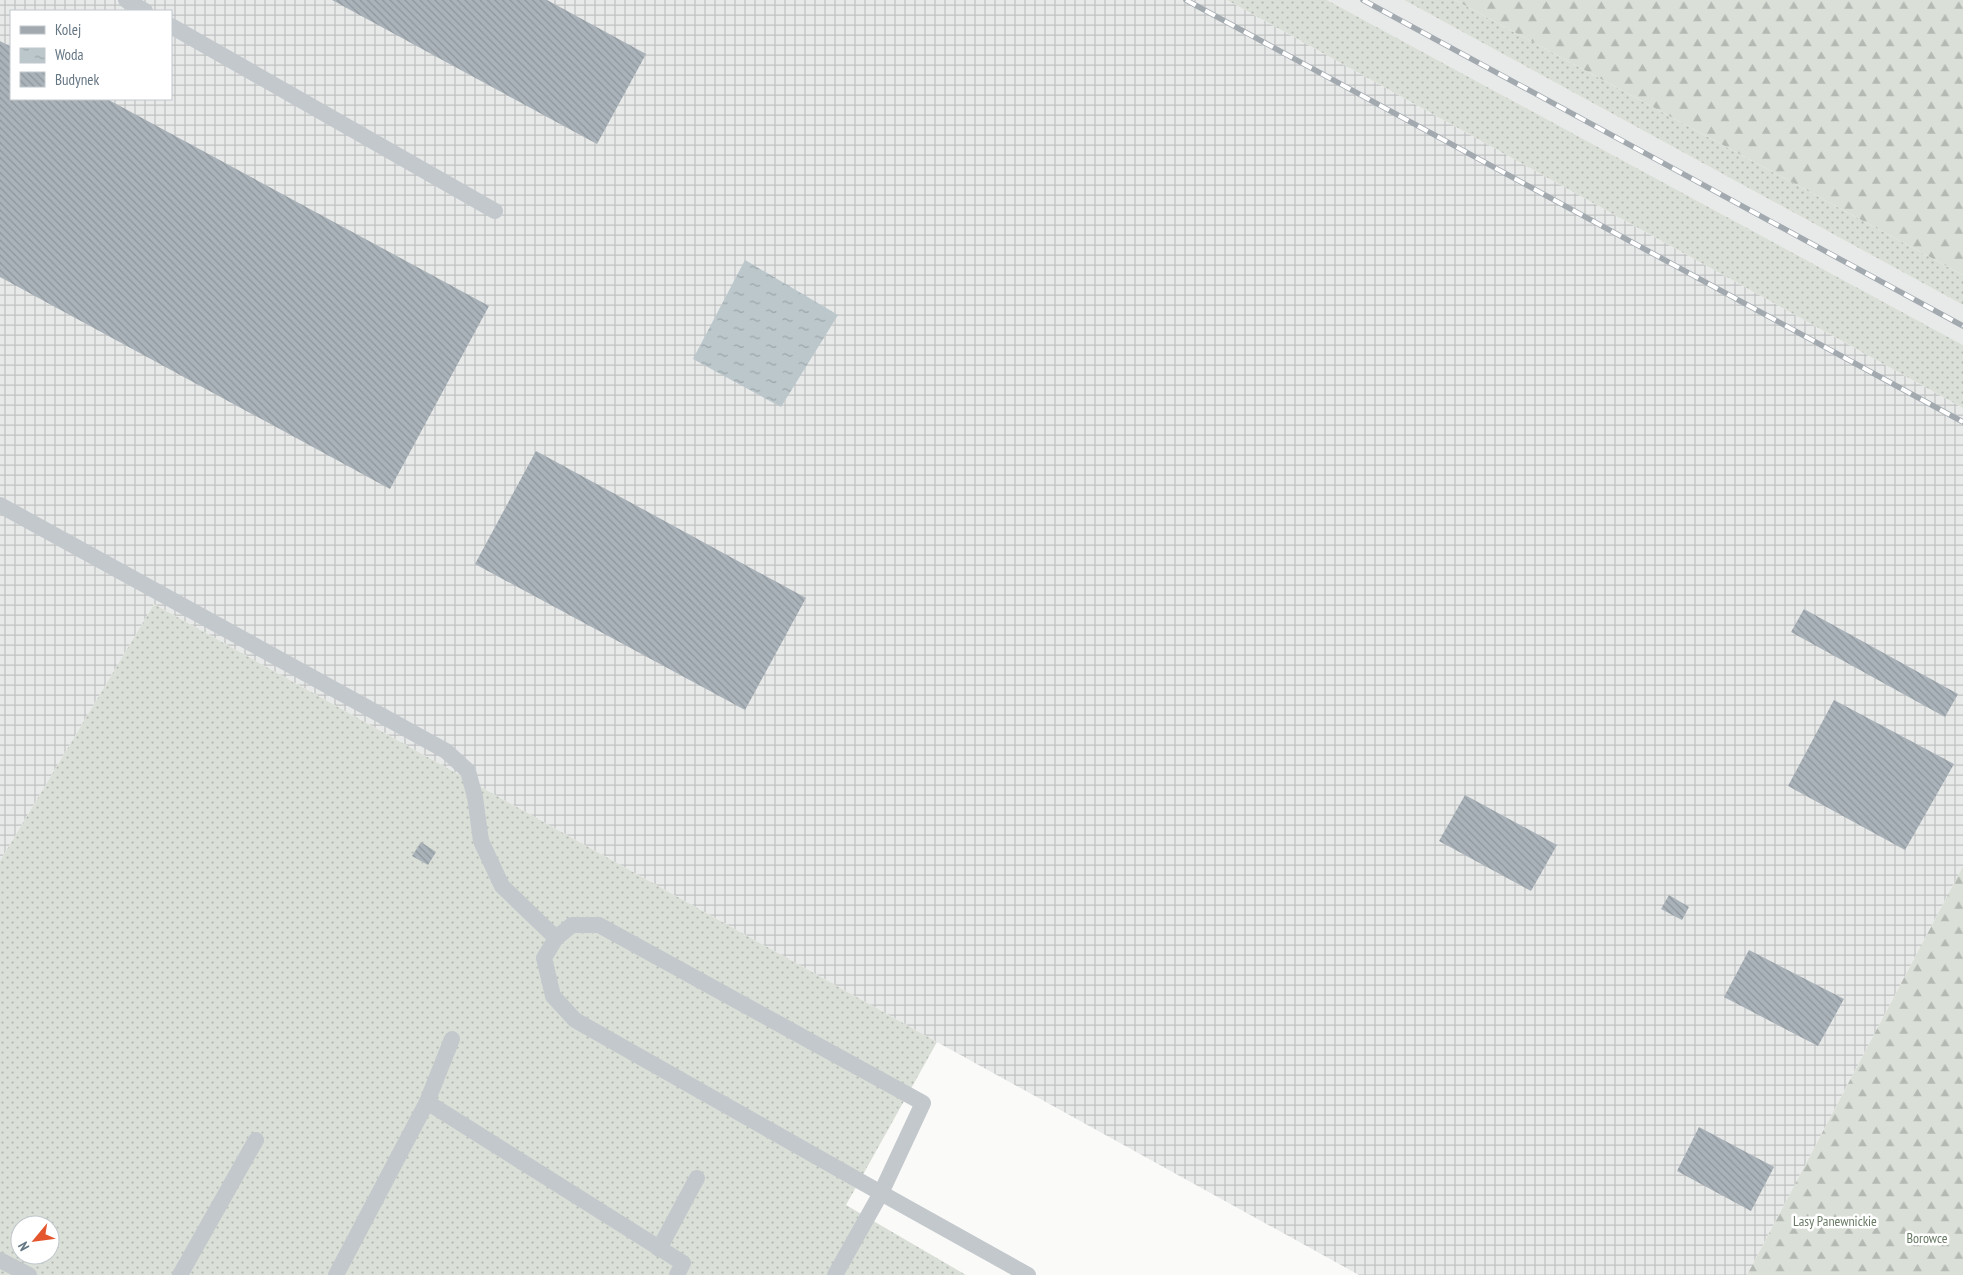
<svg xmlns="http://www.w3.org/2000/svg" width="1963" height="1275" font-family="'PT Sans Narrow',sans-serif">
<style>
.built{fill:#e8e9e9}
.industrial{fill:url(#industrial-grid);fill-rule:evenodd}
.grass{fill:url(#grass-dots);fill-rule:evenodd}
.forest{fill:url(#forest-firs)}
.water{fill:url(#water-ripples)}
.building{fill:url(#building-back-hatch)}
.lines{fill:none;stroke-linecap:round;stroke-linejoin:round}
.lane{stroke:#c3c8cc;stroke-width:16}
.rail-casing{stroke:#a2aab0;stroke-width:5.5}
.rail{stroke:#fff;stroke-width:4;stroke-dasharray:11;stroke-linecap:butt}
.labels{text-anchor:middle;stroke-width:5;stroke-linejoin:round;paint-order:stroke}
.park-label{font-size:14px;fill:#687a64;stroke:#fff}
</style>
<defs>
<pattern id="industrial-grid" width="8" height="8" patternUnits="userSpaceOnUse" patternTransform="scale(1.25)"><rect width="8" height="8" fill="#e8e9e9"/><path d="M0 4h8M4 0v8" fill="none" stroke="#c0c1c2"/></pattern>
<pattern id="grass-dots" width="8" height="8" patternUnits="userSpaceOnUse" patternTransform="scale(1.25)"><rect width="8" height="8" fill="#dadfd7"/><path d="M2 2h.1M6 6h.1" fill="none" stroke="#b4b9b4" stroke-width="1.8" stroke-linecap="round"/></pattern>
<pattern id="forest-firs" width="22" height="20" patternUnits="userSpaceOnUse" patternTransform="scale(1.25)"><rect width="22" height="20" fill="#dadfd7"/><path d="M5 1l3.5 6h-7zM16 11l3.5 6h-7z" fill="#b4b9b4"/></pattern>
<pattern id="water-ripples" width="26" height="14" patternUnits="userSpaceOnUse" patternTransform="scale(1.25)"><rect width="26" height="14" fill="#bbc7cb"/><path d="M2 4q2-2 4 0t4 0M15 11q2-2 4 0t4 0" fill="none" stroke="#9ca6aa"/></pattern>
<pattern id="building-back-hatch" width="6" height="6" patternUnits="userSpaceOnUse" patternTransform="scale(1.25)"><rect width="6" height="6" fill="#aab3b9"/><path d="M-1 5l2 2M0 0l6 6M5-1l2 2" fill="none" stroke="#8e969c"/></pattern>
</defs>
<rect width="100%" height="100%" fill="#fafaf8"/>
<polygon class="built" points="1327,0 1404,0 1963,305 1963,345"/>
<path class="industrial" d="M0,0H1227L1963,408V866L1747,1275H1359L937,1042L154,604L0,861ZM11,11H171V99H11Z"/>
<g class="grass">
<polygon points="1227,0 1327,0 1963,345 1963,408"/>
<polygon points="1404,0 1455,0 1963,275 1963,305"/>
<path d="M154,604L937,1042L846,1205L966,1275H0V861ZM20,1225H50V1255H20Z"/>
</g>
<g class="forest">
<polygon points="1455,0 1963,0 1963,275"/>
<polygon points="1963,866 1963,1275 1747,1275"/>
</g>
<polygon class="water" points="745,260 838,315 781,407 693,359"/>
<g class="building">
<polygon points="332,0 547,0 646,54 597,144"/>
<polygon points="0,41 11,47 11,99 107,99 489,306 390,489 0,277"/>
<polygon points="536,451 806,598 745,710 475,564"/>
<polygon points="1804,609 1958,694 1945,717 1791,632"/>
<polygon points="1834,700 1954,764 1905,850 1788,786"/>
<polygon points="1465,795 1557,845 1531,891 1439,841"/>
<polygon points="421,842 436,852 428,865 412,856"/>
<polygon points="1669,895 1689,907 1682,920 1661,909"/>
<polygon points="1749,950 1844,999 1818,1046 1724,997"/>
<polygon points="1699,1127 1774,1167 1751,1211 1677,1171"/>
</g>
<g class="lines">
<g class="lane">
<polyline points="126,0 145,11"/>
<polyline points="171,26 495,211"/>
<polyline points="0,505 446,751 468,771 475,797 481,841 502,886 556,938"/>
<polygon points="572,925 599,925 923,1103 881,1193 575,1020 553,996 544,958 556,938"/>
<polyline points="427,1102 452,1039"/>
<polyline points="659,1249 697,1178"/>
<polyline points="0,1260 29,1275"/>
<polyline points="180,1275 256,1140"/>
<polyline points="336,1275 427,1102 683,1263 677,1275"/>
<polyline points="835,1275 881,1193 1028,1275"/>
</g>
<defs>
<g id="rail">
<polyline points="1186,0 1963,422"/>
<polyline points="1363,0 1963,326"/>
</g>
</defs>
<use href="#rail" class="rail-casing"/>
<use href="#rail" class="rail"/>
</g>
<g class="labels">
<g class="park-label">
<text x="1835" y="1226">Lasy Panewnickie</text>
<text x="1927" y="1243">Borowce</text>
</g>
</g>
<rect x="10" y="10" width="162" height="90" fill="#ffffff" stroke="#c1c8cd"/>
<rect x="20" y="26" width="25" height="8" fill="#a2aab0" stroke="#c1c8cd"/>
<text x="55" y="35" font-size="15" fill="#657683">Kolej</text>
<rect x="20" y="48" width="25" height="15" fill="url(#water-ripples)" stroke="#c1c8cd"/>
<text x="55" y="60" font-size="15" fill="#657683">Woda</text>
<rect x="20" y="72" width="25" height="15" fill="url(#building-back-hatch)" stroke="#c1c8cd"/>
<text x="55" y="85" font-size="15" fill="#657683">Budynek</text>
<g transform="translate(35 1240) rotate(241)"><circle r="24" fill="#ffffff" stroke="#c1c8cd"/>
<path d="M0-4L9 19L0 12L-9 19Z" fill="#e4572e"/>
<text y="-8" font-size="14" font-weight="bold" text-anchor="middle" fill="#657683">N</text>
</g>
</svg>
